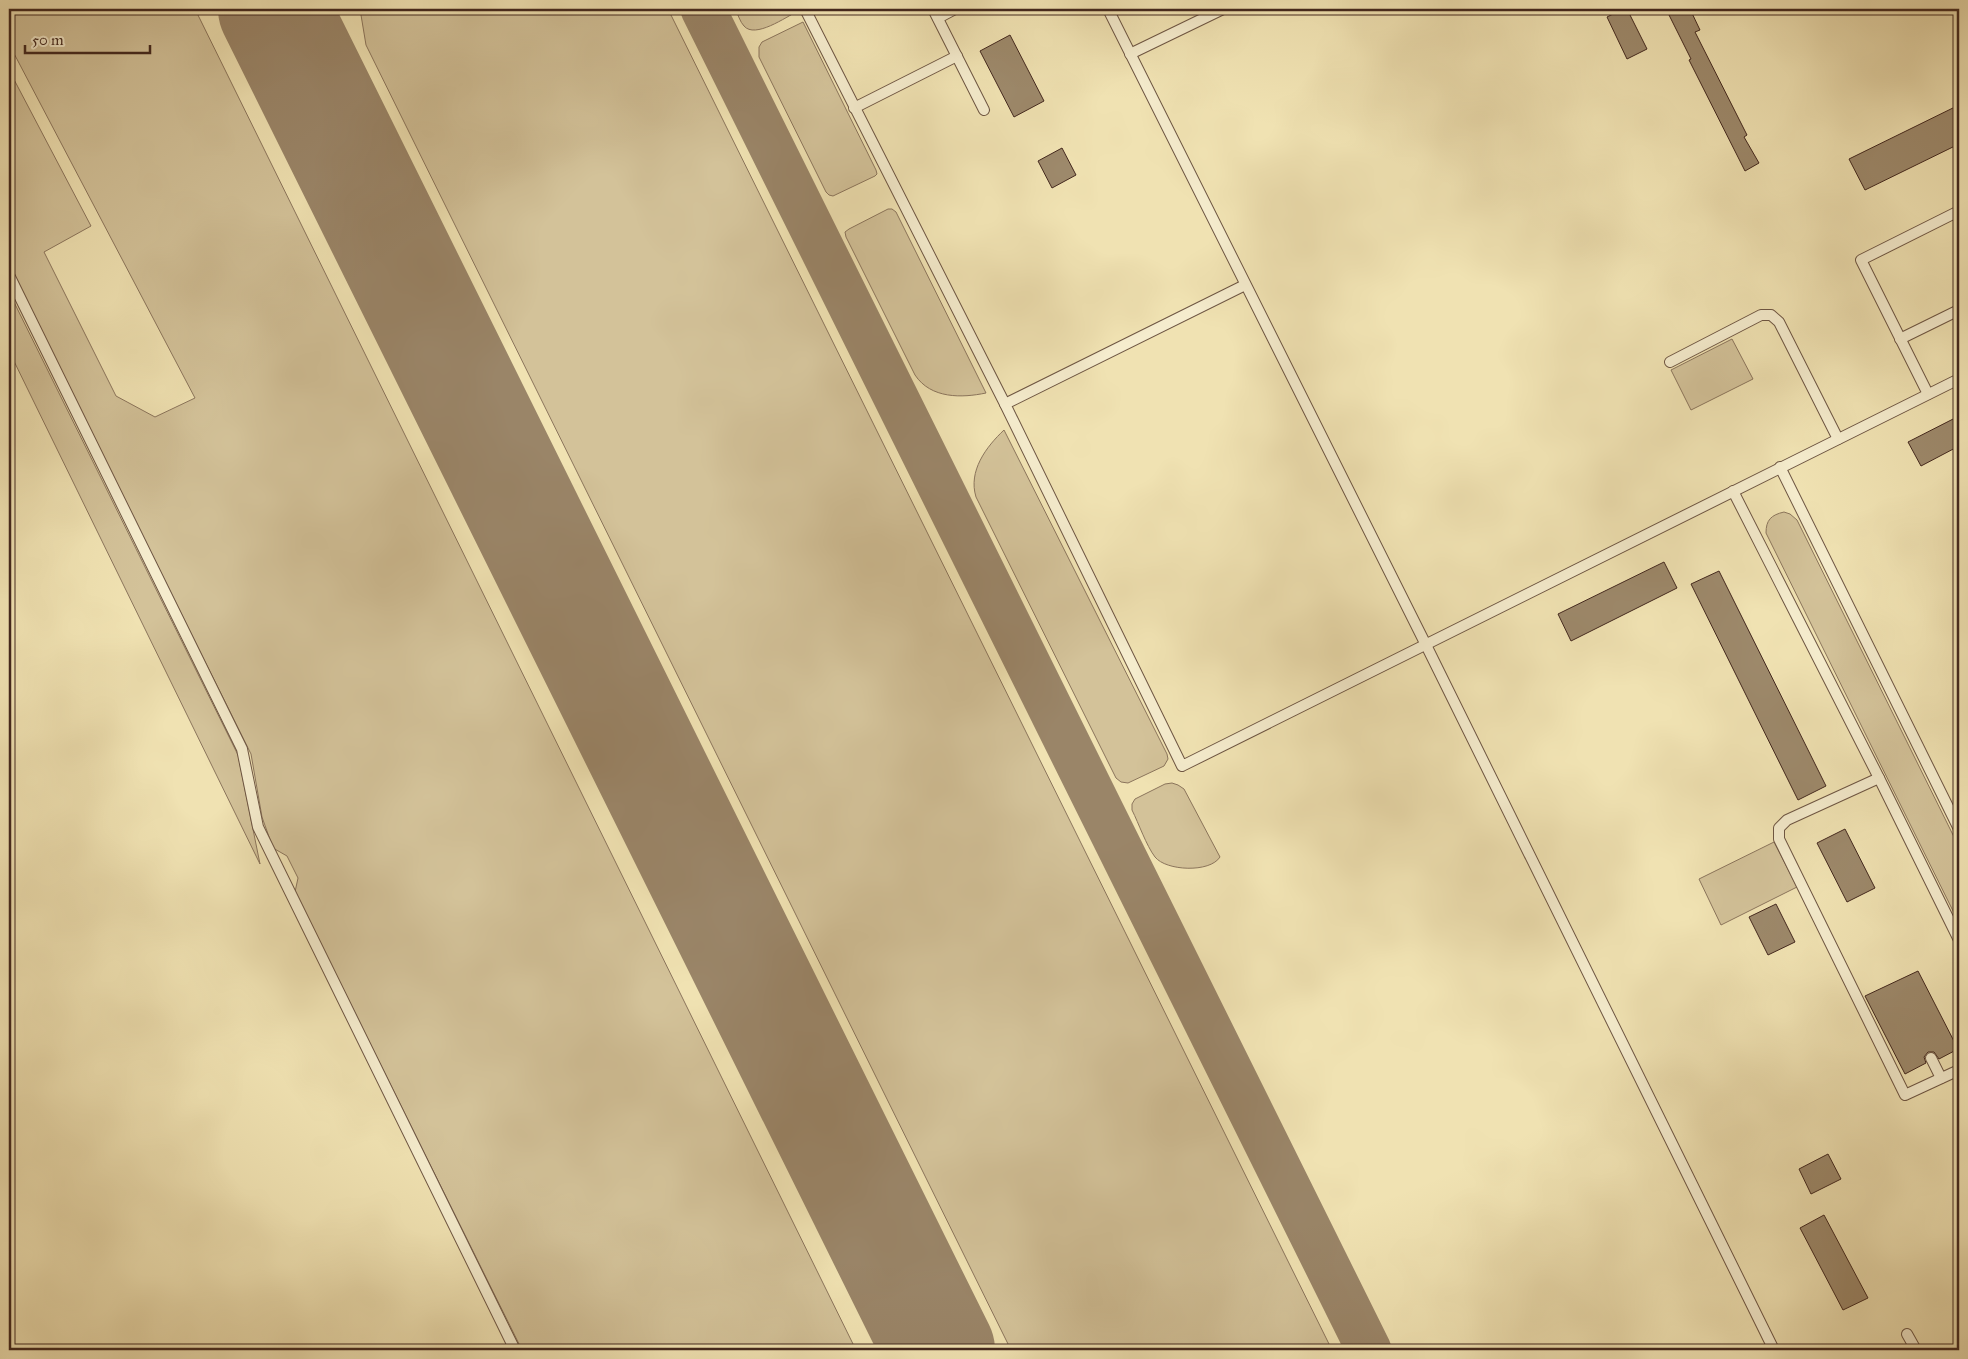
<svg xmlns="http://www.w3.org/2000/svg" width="1968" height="1359" font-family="'IM FELL Great Primer',serif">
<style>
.green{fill:#d3c299;stroke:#8b755c}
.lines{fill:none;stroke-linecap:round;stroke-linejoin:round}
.taxiway{stroke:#9a8568;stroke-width:45}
.runway{stroke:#9a8568;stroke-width:112}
.building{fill:#9d896b;stroke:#43281e}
.service-casing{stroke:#6e5643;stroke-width:12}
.service{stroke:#f5eccd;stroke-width:10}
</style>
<rect width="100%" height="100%" fill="#f0e2b2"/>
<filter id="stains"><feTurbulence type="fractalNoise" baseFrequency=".004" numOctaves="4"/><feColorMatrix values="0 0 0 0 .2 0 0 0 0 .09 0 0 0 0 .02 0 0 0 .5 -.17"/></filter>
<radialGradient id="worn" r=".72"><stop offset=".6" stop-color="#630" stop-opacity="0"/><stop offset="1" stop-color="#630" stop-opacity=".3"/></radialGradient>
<g class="green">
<polygon points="9,9 195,9 856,1350 522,1350 295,892 298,878 287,856 273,848 262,817 251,754 9,267 9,70 91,226 44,252 116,396 155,417 195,398 9,44"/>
<polygon points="360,9 668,9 1332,1350 1011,1350 366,45"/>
<path d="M735,9H797L798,11C786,17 755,39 744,26C740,22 738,14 735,9Z"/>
<polygon points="803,22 876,170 877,174 875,176 833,196 829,195 826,192 759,57 759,47 762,42"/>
<path d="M888,209H892L896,212L986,393C962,398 931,399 915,375L846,237L845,232L849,229Z"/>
<polygon points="9,292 238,755 260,864 9,351"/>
<polygon points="1732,339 1753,379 1691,410 1671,370"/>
<path d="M1004,430L1167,754L1168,759L1164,766L1128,783L1121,782L1116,778L976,497C968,471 986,447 1004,430Z"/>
<path d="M1784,512L1790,514L1797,520L1959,847V923L1766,533C1766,520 1771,515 1784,512Z"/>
<path d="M1172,783L1178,785L1184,789L1220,857C1210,873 1166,871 1155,857C1146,845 1139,824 1132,810V804L1135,799L1165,784Z"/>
<polygon points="1774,842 1797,887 1721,925 1699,879"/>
</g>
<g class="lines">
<g class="taxiway">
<polyline points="298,9 302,65"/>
<polyline points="703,9 1369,1350"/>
</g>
<polyline class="runway" points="274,9 939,1350"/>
</g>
<g class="building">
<polygon points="1623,9 1627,9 1647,49 1627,59 1607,17"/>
<polygon points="1666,9 1690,9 1700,30 1695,32 1747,135 1744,137 1759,163 1745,171 1689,60 1691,59"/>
<polygon points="1010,35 1044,101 1014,117 980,51"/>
<polygon points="1959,105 1959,144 1865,190 1849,159"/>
<polygon points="1062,148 1076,175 1052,188 1038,161"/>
<polygon points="1959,416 1959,446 1921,466 1908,442"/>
<polygon points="1664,562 1677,588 1571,641 1558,614"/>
<polygon points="1719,571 1826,786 1798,800 1691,584"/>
<polygon points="1845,829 1875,888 1847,902 1817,843"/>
<polygon points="1776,904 1795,942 1768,955 1749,917"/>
<polygon points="1918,971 1958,1049 1939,1059 1934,1052 1928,1052 1924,1057 1926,1063 1905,1074 1865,996"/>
<polygon points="1828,1154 1841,1179 1811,1194 1799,1169"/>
<polygon points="1824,1215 1868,1298 1843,1310 1800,1228"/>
</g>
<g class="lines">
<defs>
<g id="service">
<polyline points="805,9 1005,404"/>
<polyline points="933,9 984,110"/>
<polyline points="1108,9 1426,645 1774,1350"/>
<polyline points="938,18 955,9"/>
<polyline points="1130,54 1223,9"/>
<polyline points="854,108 957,56"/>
<polyline points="9,275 242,749 258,827 515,1350"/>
<polyline points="1245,285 1005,404 1182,766 1959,379"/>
<polyline points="1900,339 1959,310"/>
<polyline points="1670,362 1761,315 1771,315 1779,322 1838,439"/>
<polyline points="1928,394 1861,260 1957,212 1959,216"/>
<polyline points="1780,467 1959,829"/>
<polyline points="1733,491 1879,778 1959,940"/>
<polyline points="1879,778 1787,820 1779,828 1779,839 1905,1095 1959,1070"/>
<polyline points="1931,1058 1941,1078"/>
<polyline points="1907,1334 1916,1350"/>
</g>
</defs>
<use href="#service" class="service-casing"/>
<use href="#service" class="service"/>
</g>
<rect width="1968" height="1359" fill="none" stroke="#f0e2b2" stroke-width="30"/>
<rect x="10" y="10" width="1948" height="1339" fill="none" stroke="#43281e" stroke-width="2.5"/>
<rect x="15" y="15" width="1938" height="1329" fill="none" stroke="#43281e"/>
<path d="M25 45v8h125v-8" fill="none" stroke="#43281e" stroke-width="2.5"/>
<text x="32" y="45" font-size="15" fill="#43281e" stroke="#f5eccd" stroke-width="4" paint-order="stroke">50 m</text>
<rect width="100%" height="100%" filter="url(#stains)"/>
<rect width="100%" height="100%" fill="url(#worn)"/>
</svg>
